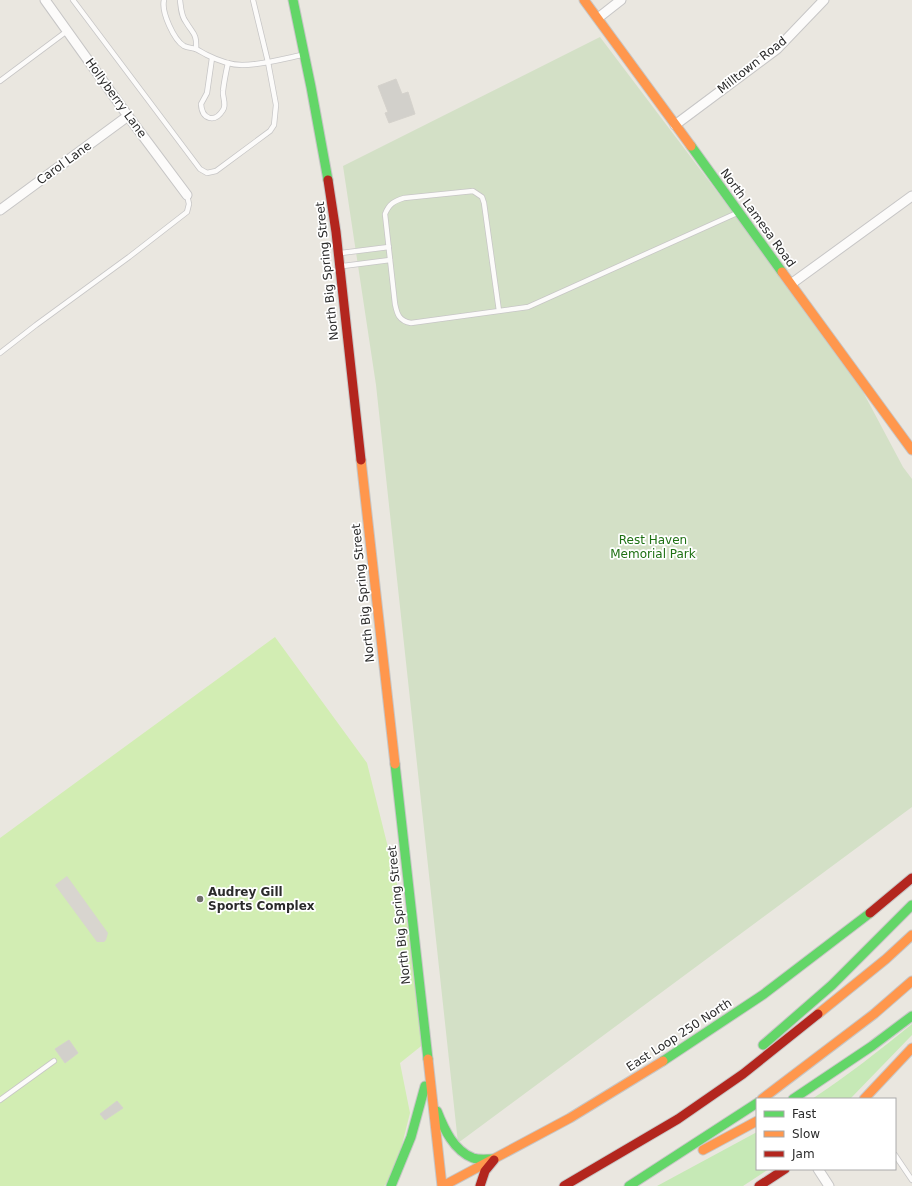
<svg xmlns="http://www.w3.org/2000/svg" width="912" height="1186" font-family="'DejaVu Sans',sans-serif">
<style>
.green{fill:#c6e9b6}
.cemetery{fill:#d3e0c6}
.pitch{fill:#d2edb3}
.plaza{fill:#d8d5cf}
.building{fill:#d2d0cb;stroke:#d5d2cc}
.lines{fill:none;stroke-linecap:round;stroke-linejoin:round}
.lane-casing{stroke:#c7c6c6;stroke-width:6}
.street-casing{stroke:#c7c6c6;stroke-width:11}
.fast-casing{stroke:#c7c6c6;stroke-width:11}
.slow-casing{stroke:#c7c6c6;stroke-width:11}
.jam-casing{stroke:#c7c6c6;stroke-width:11}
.lane{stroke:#fcfbfa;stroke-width:4.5}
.street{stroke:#fcfbfa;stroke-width:9}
.fast{stroke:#63d668;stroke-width:9}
.slow{stroke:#ff974d;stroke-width:9}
.jam{stroke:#b3261e;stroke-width:9}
.poi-dot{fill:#6e6d6a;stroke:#fff;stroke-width:1.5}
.labels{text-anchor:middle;stroke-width:3.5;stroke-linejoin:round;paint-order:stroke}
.street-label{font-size:12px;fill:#2b2b2b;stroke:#fff}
.park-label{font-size:12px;fill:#1e7013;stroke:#fff}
.poi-label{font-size:12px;font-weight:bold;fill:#2b2b2b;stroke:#fff;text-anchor:start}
</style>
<rect width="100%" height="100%" fill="#eae7e0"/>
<g class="green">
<path d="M912,1024V1035L850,1099H812C847,1076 880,1050 912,1024Z"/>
<polygon points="757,1132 757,1169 769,1169 743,1186 657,1186"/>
</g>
<polygon class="cemetery" points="600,37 780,275 862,390 903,467 912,479 912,807 458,1143 376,385 343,166"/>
<polygon class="pitch" points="275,637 367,763 416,960 425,1043 400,1063 410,1113 394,1177 384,1186 0,1186 0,838"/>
<polygon class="plaza" points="67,876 108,933 106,940 104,942 97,942 55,885"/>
<g class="building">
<polygon points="396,79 402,94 408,92 415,114 389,123 385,113 388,112 378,86"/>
<polygon points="69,1040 78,1053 65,1063 55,1049"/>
<polygon points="117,1101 123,1108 105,1120 100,1114"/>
</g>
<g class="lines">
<defs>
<g id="lane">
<polyline points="73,0 200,169 207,173 216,171 270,131 274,125 276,105 268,62 253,0"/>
<path d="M164,0C161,12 174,40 184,46C188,48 193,48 196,49C200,51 203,53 207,55C217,60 230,65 242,65C262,65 282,59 302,55"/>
<path d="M180,0C181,8 181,16 186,22C193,34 197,33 196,49"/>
<path d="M212,58L207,93L201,104C202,120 215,123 223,110C227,104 222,97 223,91C224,82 226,72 228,63"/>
<polyline points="0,81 67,31"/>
<polyline points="341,253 389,247"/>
<polyline points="343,266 390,260"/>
<path d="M499,311L484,203L482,197L473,191L404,198C394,201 389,204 385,214L395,304C397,314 399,321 411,323L528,307L737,213"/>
<polyline points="0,353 36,325 129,257 187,212 189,204 187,195"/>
<polyline points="0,1100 54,1061"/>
<polyline points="895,1155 912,1180"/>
</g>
<g id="street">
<polyline points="45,0 128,116 187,195"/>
<polyline points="598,18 621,0"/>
<polyline points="675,125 777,49 824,0"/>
<polyline points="0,210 128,116"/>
<polyline points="791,284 912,196"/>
<polyline points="818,1169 829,1186"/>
</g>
<g id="fast">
<polyline points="293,0 311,87 328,180"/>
<polyline points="691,146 782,272"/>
<polyline points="395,764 428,1059"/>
<polyline points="763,1045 832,985 912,905"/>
<polyline points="663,1061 764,994 870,913"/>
<polyline points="793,1099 872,1046 912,1016"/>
<path d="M437,1111C444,1129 454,1151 473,1158C479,1160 486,1159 492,1159"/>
<polyline points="391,1186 411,1137 425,1086"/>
<polyline points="629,1186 757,1103"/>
</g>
<g id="slow">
<polyline points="584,0 691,146"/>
<polyline points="782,272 912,450"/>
<polyline points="361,460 395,764"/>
<polyline points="818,1014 886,959 912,935"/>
<polyline points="428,1059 442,1186"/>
<polyline points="762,1099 874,1014 912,981"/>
<polyline points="864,1099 912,1048"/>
<polyline points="703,1150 757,1121"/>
<polyline points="443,1186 570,1118 663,1061"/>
</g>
<g id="jam">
<polyline points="328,180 336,232 361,460"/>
<polyline points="870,913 912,878"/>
<polyline points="480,1186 485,1171 494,1160"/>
<polyline points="564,1186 678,1119 743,1074 818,1014"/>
<polyline points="759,1186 785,1169"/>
</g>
</defs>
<use href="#lane" class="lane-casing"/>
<use href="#street" class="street-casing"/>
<use href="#fast" class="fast-casing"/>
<use href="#slow" class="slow-casing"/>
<use href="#jam" class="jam-casing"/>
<use href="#lane" class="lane"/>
<use href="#street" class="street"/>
<use href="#fast" class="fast"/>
<use href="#slow" class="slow"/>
<use href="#jam" class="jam"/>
</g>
<circle class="poi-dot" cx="200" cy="899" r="4"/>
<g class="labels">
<g class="street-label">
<text transform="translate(752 65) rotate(-38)" y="4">Milltown Road</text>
<text transform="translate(116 98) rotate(54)" y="4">Hollyberry Lane</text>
<text transform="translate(64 163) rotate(-36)" y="4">Carol Lane</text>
<text transform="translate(758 218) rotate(54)" y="4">North Lamesa Road</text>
<text transform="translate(327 271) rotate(-96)" y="4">North Big Spring Street</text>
<text transform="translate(363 593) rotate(-96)" y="4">North Big Spring Street</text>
<text transform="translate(399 915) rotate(-96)" y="4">North Big Spring Street</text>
<text transform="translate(679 1035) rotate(-33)" y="4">East Loop 250 North</text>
</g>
<g class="park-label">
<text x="653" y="544">Rest Haven<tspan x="653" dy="14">Memorial Park</tspan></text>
</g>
<g class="poi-label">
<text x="208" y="896">Audrey Gill<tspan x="208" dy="14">Sports Complex</tspan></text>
</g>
</g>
<rect x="756" y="1098" width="140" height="72" fill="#ffffff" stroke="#aaaaaa"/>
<rect x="764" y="1111" width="20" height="6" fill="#63d668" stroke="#aaaaaa"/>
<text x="792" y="1118" font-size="12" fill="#2b2b2b">Fast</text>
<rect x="764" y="1131" width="20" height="6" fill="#ff974d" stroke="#aaaaaa"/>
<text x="792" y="1138" font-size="12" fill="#2b2b2b">Slow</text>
<rect x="764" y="1151" width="20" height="6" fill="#b3261e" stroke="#aaaaaa"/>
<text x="792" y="1158" font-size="12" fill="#2b2b2b">Jam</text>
</svg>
